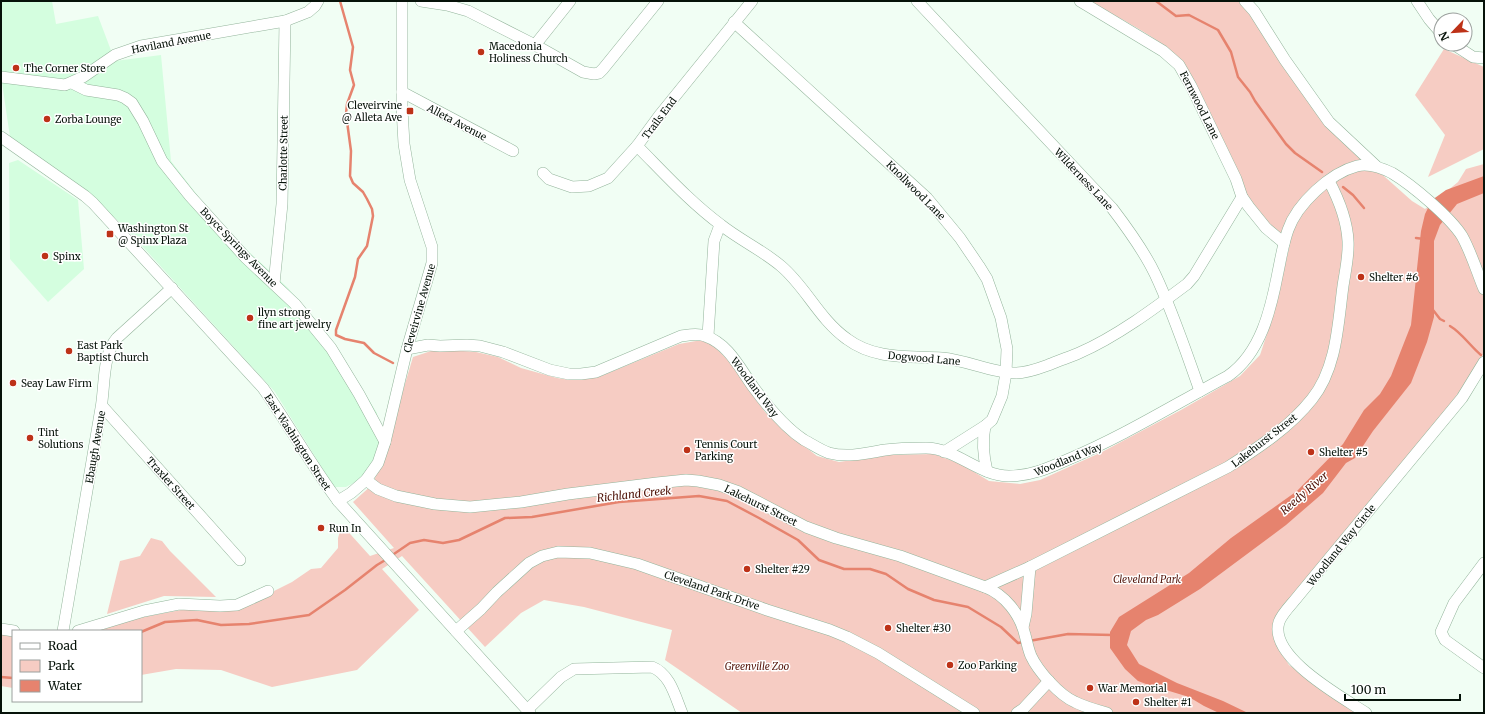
<svg xmlns="http://www.w3.org/2000/svg" width="1485" height="714" font-family="Merriweather,serif">
<style>
.built{fill:#d4fedf}
.green{fill:#f6ccc3}
.water{fill:#e6836e}
.lines{fill:none;stroke-linecap:round;stroke-linejoin:round}
.stream{stroke:#e6836e;stroke-width:2.5}
.minor-casing{stroke:#93b49b;stroke-width:12}
.minor{stroke:#fff;stroke-width:11}
.poi-dot{fill:#bd3218;stroke:#fff;stroke-width:1.5}
.labels{text-anchor:middle;stroke-width:3;stroke-linejoin:round;paint-order:stroke}
.street-label{font-size:10px;fill:#061209;stroke:#fff}
.poi-label{font-size:10px;fill:#061209;stroke:#fff;text-anchor:start}
.park-label{font-size:10px;font-style:italic;fill:#54160b;stroke:#fff}
.water-label{font-size:11px;font-style:italic;fill:#4d1005;stroke:#fff}
</style>
<rect width="100%" height="100%" fill="#f1fef4"/>
<g class="built">
<polygon points="1,1 52,1 56,24 98,16 115,61 161,55 171,161 221,226 288,288 330,338 377,413 380,441 374,461 359,480 346,487 334,487 275,392 123,225 78,186 10,137 1,76"/>
<polygon points="18,160 78,200 84,269 48,302 10,259 9,163"/>
</g>
<g class="green">
<path d="M1088,1H1242L1358,153L1412,201L1425,209L1458,182L1466,169L1484,164V353L1468,380L1448,407L1278,614L1273,626L1275,642L1289,665L1360,713H742L665,660L672,630L584,607L544,600L521,613L485,647L402,556L382,569L419,610L357,670L272,687L221,670L176,669L141,675V631H94L138,618L181,610H226L262,597L292,582L311,569L321,568L338,548V538L342,525L370,556L394,548L353,502L373,484L392,427L413,357L437,349L476,352L498,357L521,368L557,378L570,380L601,376L679,344L696,341H704L715,347L733,365L749,390L765,412L786,432L817,456L839,462L887,455L934,454L961,464L989,481L1020,484L1040,480L1102,452L1181,410L1240,376L1260,355L1273,316L1290,244L1273,229L1246,195L1182,61C1157,36 1119,18 1088,1Z"/>
<polygon points="1444,49 1484,67 1484,149 1428,177 1445,135 1415,95"/>
<polygon points="151,538 162,541 170,551 216,597 164,596 107,614 120,561 140,556"/>
<polygon points="1,634 13,636 13,688 1,686"/>
</g>
<polygon class="water" points="1484,176 1484,193 1457,204 1440,225 1434,241 1434,317 1427,342 1411,383 1373,431 1355,458 1346,463 1323,493 1286,525 1200,589 1158,615 1146,620 1131,631 1127,645 1139,664 1177,683 1223,701 1248,713 1219,713 1204,706 1189,697 1146,684 1138,681 1125,669 1110,648 1110,632 1119,617 1189,573 1231,538 1297,491 1343,444 1364,410 1380,394 1391,376 1411,325 1421,231 1425,214 1432,200 1446,190"/>
<g class="lines">
<g class="stream">
<polyline points="340,1 353,47 350,70 354,85 347,104 346,114 351,151 350,176 353,183 363,192 367,199 372,209 373,216 367,246 358,259 355,277 336,330 336,335 345,339 364,343 374,353 393,363"/>
<polyline points="1156,1 1176,16 1189,15 1218,30 1231,52 1238,77 1250,92 1255,101 1286,144 1295,153 1322,172"/>
<polyline points="1343,187 1353,195 1364,208"/>
<polyline points="1416,238 1424,239"/>
<polyline points="1433,310 1440,319 1444,321"/>
<path d="M1450,326C1462,333 1470,346 1481,355"/>
<polyline points="391,556 410,543 424,540 443,543 459,540 505,518 532,517 619,502 699,496 727,501 759,518 798,540 819,560 844,569 870,569 886,574 908,589 934,600 968,607 1001,627 1018,643 1024,642"/>
<polyline points="141,632 165,622 197,620 221,625 249,624 309,615 345,590 377,565 387,559"/>
<polyline points="1029,641 1068,634 1113,635"/>
<polyline points="1,677 13,678"/>
</g>
<defs>
<g id="minor">
<polyline points="421,1 447,5 468,11 535,45 583,72 594,74 599,73 603,69 658,1"/>
<path d="M917,1L1112,208C1128,229 1144,251 1155,274C1173,312 1186,352 1200,391"/>
<polyline points="1080,1 1163,51 1179,65 1191,86 1236,179 1242,197 1249,207 1266,228 1284,243"/>
<polyline points="1245,1 1254,11 1285,60 1329,122 1376,166"/>
<polyline points="1417,1 1429,19 1441,33"/>
<polyline points="734,22 927,198 960,238 979,266 987,279 1001,318 1007,349 1006,373 1002,396 992,420 985,426 944,452"/>
<polyline points="1453,44 1473,57 1484,58"/>
<polyline points="535,45 570,1"/>
<polyline points="1,77 65,85 83,77 115,55 141,46 285,21 308,12 315,6 318,1"/>
<polyline points="72,83 86,90 118,95 125,98 132,103 143,121 162,161 190,196 246,258 295,304 331,348 359,394 385,442"/>
<polyline points="402,92 513,151"/>
<path d="M1,137L85,196L93,203L263,388C289,425 311,465 338,501L530,713"/>
<path d="M637,146C664,173 690,202 721,225C740,240 762,250 781,266C806,287 819,319 847,339C875,360 909,356 942,358C967,360 992,373 1016,373C1028,373 1040,368 1051,364C1060,360 1070,357 1079,353C1116,337 1155,308 1187,284L1194,276L1242,197"/>
<polyline points="543,173 549,179 572,187 589,186 608,178 637,146 659,116 752,1"/>
<polyline points="274,284 282,204 285,21"/>
<polyline points="708,336 714,241 720,225"/>
<path d="M407,349L428,345L440,346L467,345L480,346L503,352L550,370L569,374H581L596,372L681,336C689,335 697,333 705,336C729,344 740,369 754,388C768,407 784,427 804,440C812,444 820,450 829,453C848,458 867,453 885,450C899,448 912,448 926,448C956,448 979,476 1009,476C1031,476 1049,468 1069,459C1124,436 1175,404 1228,376C1261,353 1271,309 1278,272C1281,258 1283,244 1288,230C1297,204 1330,173 1357,166C1369,163 1382,168 1392,173C1412,185 1450,217 1462,236C1471,252 1477,272 1484,289"/>
<polyline points="102,406 240,560"/>
<path d="M985,426C982,442 983,455 987,471"/>
<path d="M366,480L378,489L396,496L435,504L470,507L521,502L568,494L657,483L686,480L698,481L719,485L739,492L806,527L836,538L900,556L985,587L1030,567L1228,467C1258,448 1290,427 1312,399C1337,368 1338,323 1343,286C1345,272 1349,256 1348,241C1347,220 1339,200 1329,181"/>
<polyline points="338,501 351,493 366,480 378,463 385,442 407,349 432,263 432,247 410,180 404,144 402,109 402,1"/>
<polyline points="1484,563 1454,603 1441,632 1445,640 1484,668"/>
<path d="M985,587C1005,595 1020,614 1025,635C1027,642 1028,649 1031,656C1038,671 1059,695 1075,702C1085,707 1096,710 1107,713"/>
<polyline points="1023,627 1026,614 1030,567"/>
<polyline points="1,629 14,631"/>
<path d="M63,631C76,557 88,483 101,408C105,387 102,355 117,338L172,288"/>
<polyline points="78,631 144,611 179,604 220,606 237,605 268,591"/>
<polyline points="456,631 481,609 497,592 529,563 542,556 558,552 590,553 637,564 767,610 830,630 847,637 878,653 974,713"/>
<path d="M527,710L561,677L574,669L652,667C670,674 675,696 682,713"/>
<polyline points="1017,713 1023,709 1049,681"/>
<path d="M1366,713C1342,697 1268,657 1279,622C1282,613 1293,603 1299,595L1462,398L1484,362"/>
</g>
</defs>
<use href="#minor" class="minor-casing"/>
<use href="#minor" class="minor"/>
</g>
<g class="poi-dot">
<circle cx="481" cy="52" r="4"/>
<circle cx="16" cy="68" r="4"/>
<rect x="406" y="107" width="8" height="8" rx="2"/>
<circle cx="47" cy="119" r="4"/>
<rect x="106" y="230" width="8" height="8" rx="2"/>
<circle cx="45" cy="256" r="4"/>
<circle cx="1361" cy="277" r="4"/>
<circle cx="250" cy="318" r="4"/>
<circle cx="69" cy="351" r="4"/>
<circle cx="13" cy="383" r="4"/>
<circle cx="30" cy="438" r="4"/>
<circle cx="687" cy="450" r="4"/>
<circle cx="1311" cy="452" r="4"/>
<circle cx="321" cy="528" r="4"/>
<circle cx="747" cy="569" r="4"/>
<circle cx="888" cy="628" r="4"/>
<circle cx="950" cy="665" r="4"/>
<circle cx="1090" cy="688" r="4"/>
<circle cx="1136" cy="702" r="4"/>
</g>
<g class="labels">
<g class="street-label">
<text transform="translate(171 42) rotate(-11)" y="4">Haviland Avenue</text>
<text transform="translate(1200 105) rotate(63)" y="4">Fernwood Lane</text>
<text transform="translate(659 118) rotate(-53)" y="4">Trails End</text>
<text transform="translate(457 122) rotate(28)" y="4">Alleta Avenue</text>
<text transform="translate(283 153) rotate(-89)" y="4">Charlotte Street</text>
<text transform="translate(1084 179) rotate(47)" y="4">Wilderness Lane</text>
<text transform="translate(916 190) rotate(45)" y="4">Knollwood Lane</text>
<text transform="translate(239 247) rotate(46)" y="4">Boyce Springs Avenue</text>
<text transform="translate(419 308) rotate(-74)" y="4">Cleveirvine Avenue</text>
<text transform="translate(924 358) rotate(5)" y="4">Dogwood Lane</text>
<text transform="translate(755 387) rotate(53)" y="4">Woodland Way</text>
<text transform="translate(1264 440) rotate(-38)" y="4">Lakehurst Street</text>
<text transform="translate(298 442) rotate(57)" y="4">East Washington Street</text>
<text transform="translate(95 447) rotate(-80)" y="4">Ebaugh Avenue</text>
<text transform="translate(1068 459) rotate(-22)" y="4">Woodland Way</text>
<text transform="translate(171 483) rotate(48)" y="4">Traxler Street</text>
<text transform="translate(761 505) rotate(26)" y="4">Lakehurst Street</text>
<text transform="translate(1341 545) rotate(-51)" y="4">Woodland Way Circle</text>
<text transform="translate(712 590) rotate(19)" y="4">Cleveland Park Drive</text>
</g>
<g class="poi-label">
<text x="489" y="50">Macedonia<tspan x="489" dy="12">Holiness Church</tspan></text>
<text x="24" y="72">The Corner Store</text>
<text x="402" y="109" text-anchor="end">Cleveirvine<tspan x="402" dy="12">@ Alleta Ave</tspan></text>
<text x="55" y="123">Zorba Lounge</text>
<text x="118" y="232">Washington St<tspan x="118" dy="12">@ Spinx Plaza</tspan></text>
<text x="53" y="260">Spinx</text>
<text x="1369" y="281">Shelter #6</text>
<text x="258" y="316">llyn strong<tspan x="258" dy="12">fine art jewelry</tspan></text>
<text x="77" y="349">East Park<tspan x="77" dy="12">Baptist Church</tspan></text>
<text x="21" y="387">Seay Law Firm</text>
<text x="38" y="436">Tint<tspan x="38" dy="12">Solutions</tspan></text>
<text x="695" y="448">Tennis Court<tspan x="695" dy="12">Parking</tspan></text>
<text x="1319" y="456">Shelter #5</text>
<text x="329" y="532">Run In</text>
<text x="755" y="573">Shelter #29</text>
<text x="896" y="632">Shelter #30</text>
<text x="958" y="669">Zoo Parking</text>
<text x="1098" y="692">War Memorial</text>
<text x="1144" y="706">Shelter #1</text>
</g>
<g class="park-label">
<text x="1147" y="583">Cleveland Park</text>
<text x="757" y="670">Greenville Zoo</text>
</g>
<g class="water-label">
<text transform="translate(1304 493) rotate(-41)" y="4">Reedy River</text>
<text transform="translate(634 494) rotate(-6)" y="4">Richland Creek</text>
</g>
</g>
<rect width="1485" height="714" fill="none" stroke="#061209" stroke-width="4"/>
<rect x="12" y="630" width="130" height="72" fill="#ffffff" stroke="#9ba09d"/>
<rect x="20" y="643" width="20" height="6" fill="#ffffff" stroke="#9ba09d"/>
<text x="48" y="650" font-size="12" fill="#061209">Road</text>
<rect x="20" y="660" width="20" height="12" fill="#f6ccc3" stroke="#9ba09d"/>
<text x="48" y="670" font-size="12" fill="#061209">Park</text>
<rect x="20" y="680" width="20" height="12" fill="#e6836e" stroke="#9ba09d"/>
<text x="48" y="690" font-size="12" fill="#061209">Water</text>
<g transform="translate(1453 32) rotate(245)"><circle r="19" fill="#ffffff" stroke="#9ba09d"/>
<path d="M0-3L7 15L0 10L-7 15Z" fill="#bd3218"/>
<text y="-6" font-size="11" font-weight="bold" text-anchor="middle" fill="#061209">N</text>
</g>
<path d="M1345 694v6h115v-6" fill="none" stroke="#061209" stroke-width="2"/>
<text x="1351" y="694" font-size="12" fill="#061209" stroke="#ffffff" stroke-width="3" paint-order="stroke">100 m</text>
</svg>
